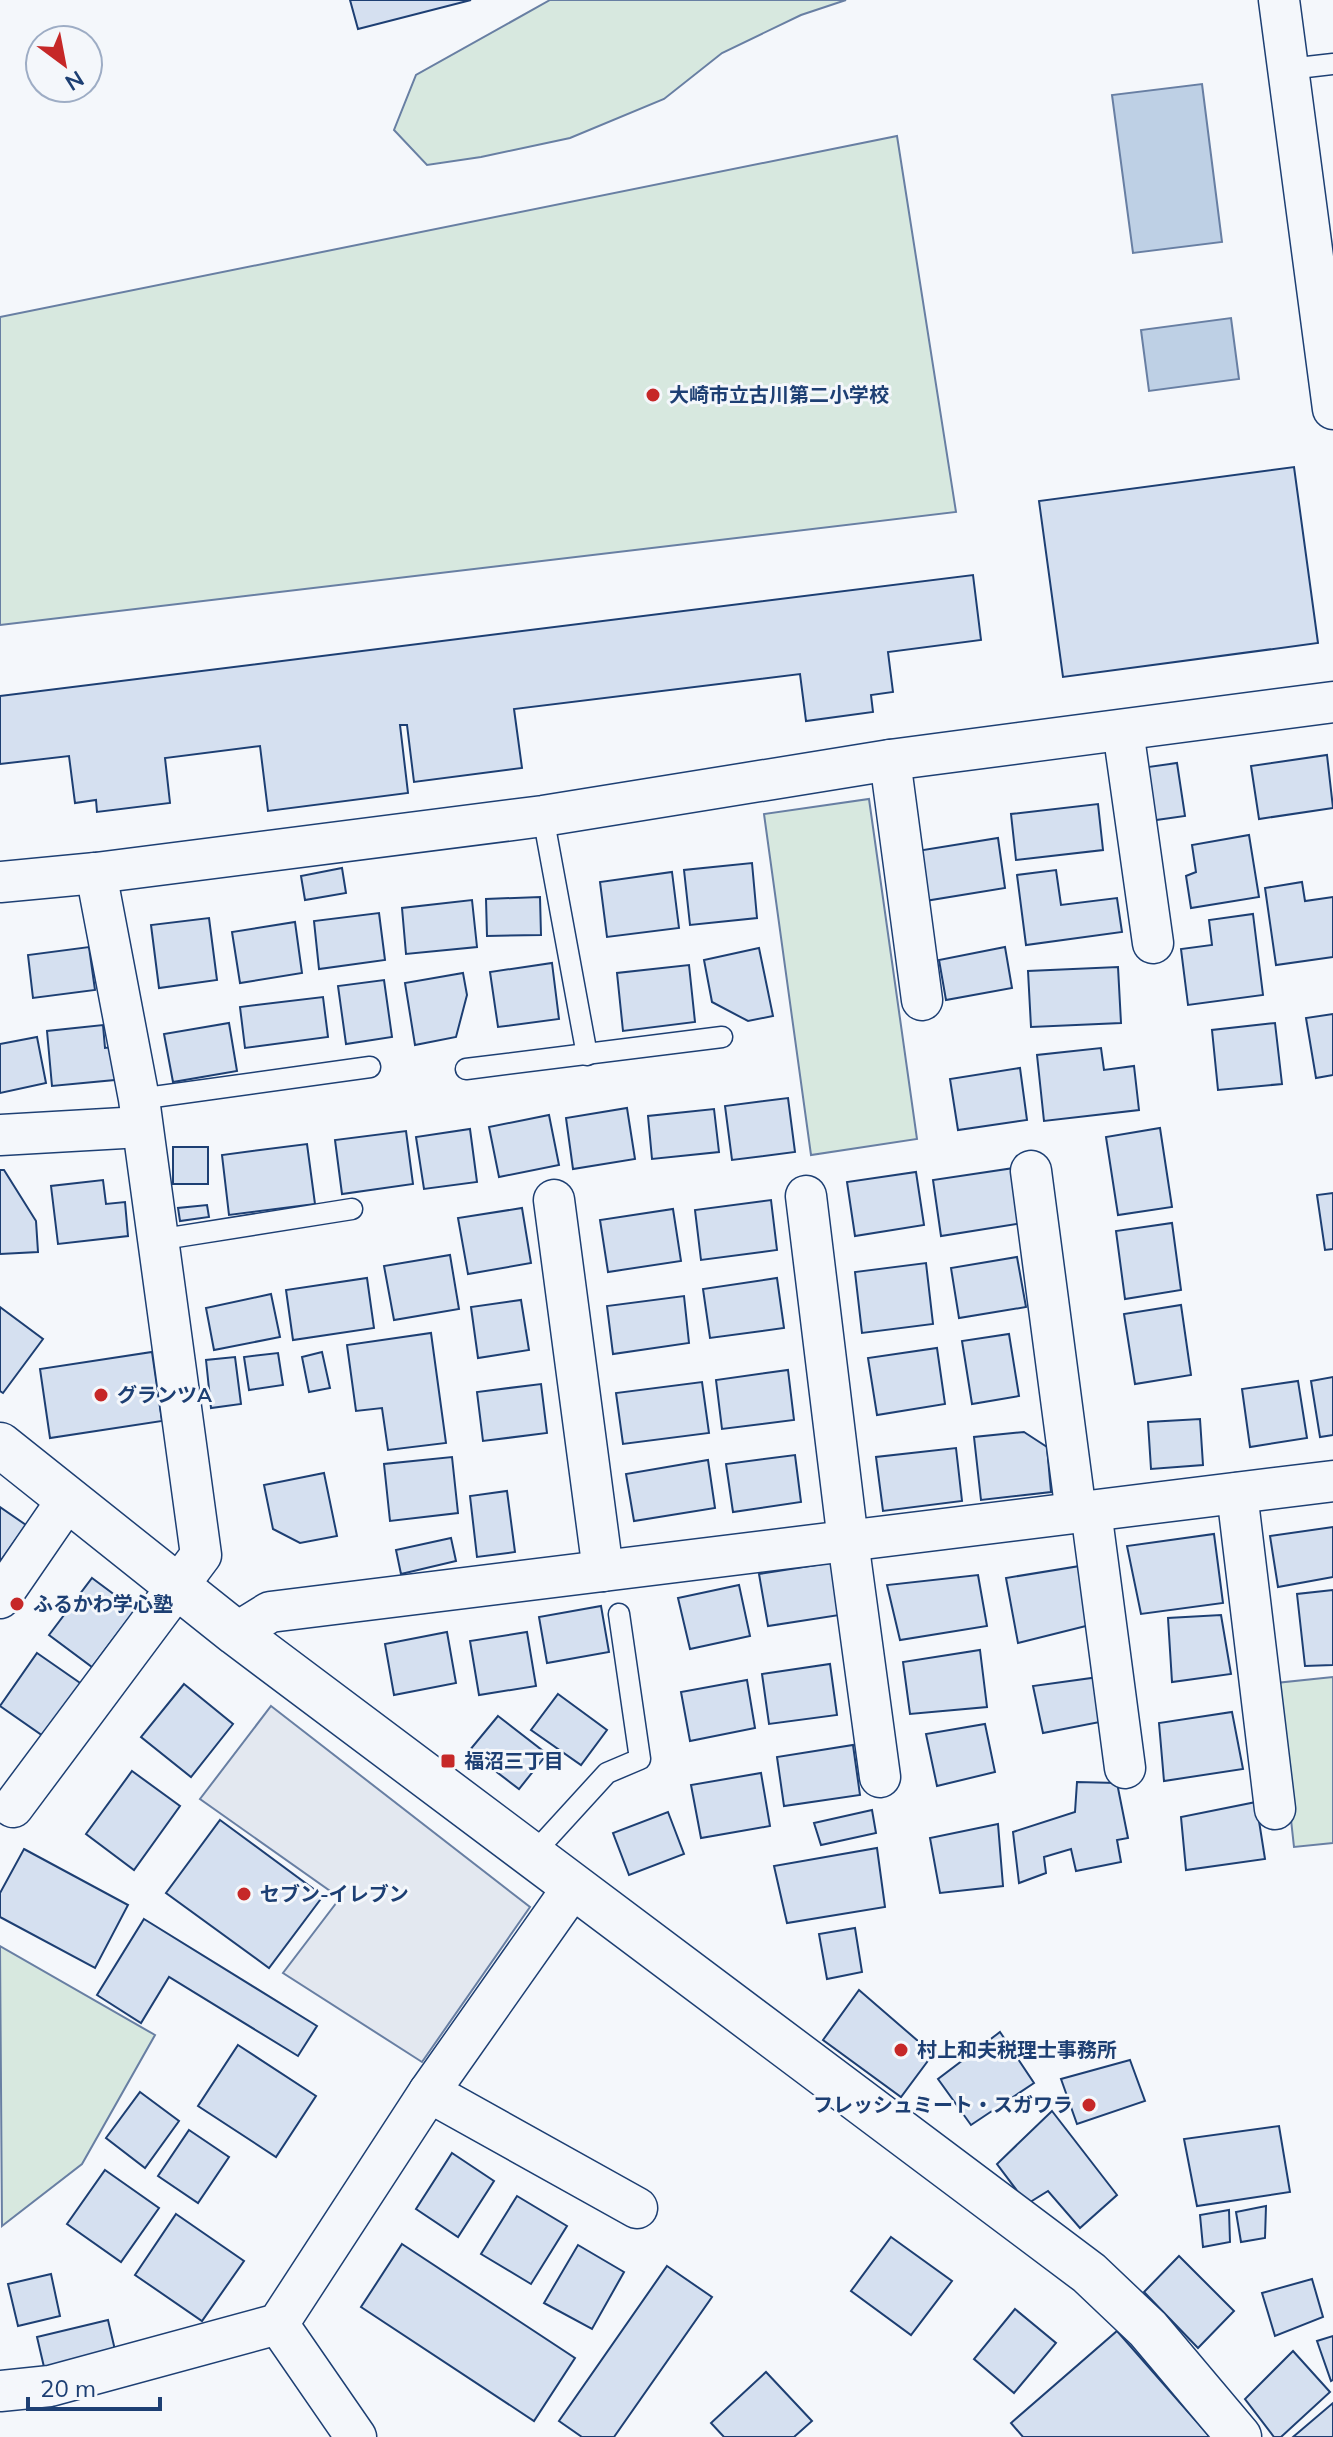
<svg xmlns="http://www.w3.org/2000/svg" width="1333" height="2437" font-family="Mulish,'Noto Sans JP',sans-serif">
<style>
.green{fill:#d7e8df;stroke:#687fa3;stroke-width:2}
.parking{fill:#e3e8f0;stroke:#687fa3;stroke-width:2}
.water{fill:#bed0e5;stroke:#687fa3;stroke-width:2}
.building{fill:#d5e0f0;stroke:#1d3f73;stroke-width:2}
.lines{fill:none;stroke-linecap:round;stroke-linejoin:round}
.service-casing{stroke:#1d3f73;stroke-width:23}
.minor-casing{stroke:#1d3f73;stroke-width:43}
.tertiary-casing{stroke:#1d3f73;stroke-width:47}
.service{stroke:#f4f7fb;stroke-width:20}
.minor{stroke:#f4f7fb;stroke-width:40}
.tertiary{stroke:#f4f7fb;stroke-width:44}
.poi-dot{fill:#c62828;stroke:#f4f7fb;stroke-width:3}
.labels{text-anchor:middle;stroke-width:6;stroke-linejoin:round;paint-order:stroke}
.poi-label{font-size:20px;font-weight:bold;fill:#1d3f73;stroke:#f4f7fb;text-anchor:start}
</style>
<rect width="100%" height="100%" fill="#f4f7fb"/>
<g class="green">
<polygon points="550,0 846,0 801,15 722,53 664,99 570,138 481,157 427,165 394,130 416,75"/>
<polygon points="897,136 956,512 0,625 0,317"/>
<polygon points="869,799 917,1139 811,1155 764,814"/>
<polygon points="1333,1677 1333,1843 1294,1847 1276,1683"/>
<polygon points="0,1946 155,2035 82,2164 2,2226"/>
</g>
<polygon class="parking" points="271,1706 530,1907 422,2062 283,1973 340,1898 200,1799"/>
<g class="water">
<polygon points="1202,84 1222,242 1133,253 1112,95"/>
<polygon points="1231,318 1239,379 1149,391 1141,330"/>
</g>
<g class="building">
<polygon points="350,0 471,0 358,29"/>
<polygon points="1294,467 1318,643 1063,677 1039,501"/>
<polygon points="973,575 981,640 888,652 893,692 871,695 873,712 806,721 800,674 514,709 522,768 414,782 407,725 400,725 408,793 268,811 260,746 165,758 170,803 97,812 96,800 75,803 69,756 0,764 0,696"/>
<polygon points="1327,755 1333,808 1259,819 1251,766"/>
<polygon points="1177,763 1185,816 1149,821 1141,768"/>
<polygon points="1098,804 1103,850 1016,860 1011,814"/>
<polygon points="1249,835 1259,897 1191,908 1186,876 1196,872 1192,845"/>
<polygon points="998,838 1005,888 925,901 917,851"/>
<polygon points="752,863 757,918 690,925 684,870"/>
<polygon points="342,868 346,893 305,900 301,876"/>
<polygon points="1056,870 1061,905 1117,898 1122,932 1026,945 1017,875"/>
<polygon points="672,872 679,928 607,937 600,882"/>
<polygon points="1302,882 1305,901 1333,897 1333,957 1276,965 1265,888"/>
<polygon points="540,897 541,935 487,936 486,899"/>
<polygon points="472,900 477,947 406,954 402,908"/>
<polygon points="379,913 385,960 319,969 314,921"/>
<polygon points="1253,914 1263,995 1188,1005 1181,949 1212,945 1209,920"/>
<polygon points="209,918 217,980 159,988 151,925"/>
<polygon points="295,922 302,973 240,983 232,932"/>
<polygon points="89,947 95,990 33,998 28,955"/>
<polygon points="1005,947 1012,988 946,1000 939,960"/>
<polygon points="759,948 773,1016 748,1021 712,1002 704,960"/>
<polygon points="552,963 559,1019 498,1027 490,972"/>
<polygon points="689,965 695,1022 623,1031 617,973"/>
<polygon points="1118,967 1121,1023 1031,1027 1028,971"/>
<polygon points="463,973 467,995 456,1037 415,1045 405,983"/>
<polygon points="384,980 392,1037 346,1044 338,986"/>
<polygon points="323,997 328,1037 245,1048 240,1007"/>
<polygon points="1333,1014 1333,1075 1316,1078 1306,1018"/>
<polygon points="229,1023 237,1071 173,1082 164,1034"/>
<polygon points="1275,1023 1282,1084 1218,1090 1212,1030"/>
<polygon points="103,1025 105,1048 122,1046 125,1079 52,1086 47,1031"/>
<polygon points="37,1037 46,1083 0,1093 0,1044"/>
<polygon points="1101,1048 1104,1070 1134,1066 1139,1110 1044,1121 1037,1055"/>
<polygon points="1020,1068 1027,1120 958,1130 950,1079"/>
<polygon points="788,1098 795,1152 732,1160 725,1106"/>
<polygon points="627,1108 635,1159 573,1169 566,1118"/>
<polygon points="714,1109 719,1152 652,1159 648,1116"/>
<polygon points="549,1115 559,1165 499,1177 489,1127"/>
<polygon points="1160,1128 1172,1207 1118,1215 1106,1137"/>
<polygon points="470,1129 477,1182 424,1189 416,1137"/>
<polygon points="406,1131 413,1184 342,1194 335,1140"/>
<polygon points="307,1144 315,1204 229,1215 222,1155"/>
<rect x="173" y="1147" width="35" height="37"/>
<polygon points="1014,1168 1022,1223 941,1236 933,1180"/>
<polygon points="0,1170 4,1170 36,1221 38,1252 0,1254"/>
<polygon points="916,1172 924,1225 855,1236 847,1182"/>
<polygon points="103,1180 106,1204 125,1202 128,1236 58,1244 51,1186"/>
<polygon points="1333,1193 1333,1249 1325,1250 1317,1195"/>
<polygon points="771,1200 777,1250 701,1260 695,1210"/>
<polygon points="207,1205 209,1217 180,1221 178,1208"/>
<polygon points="522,1208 531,1263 468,1274 458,1218"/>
<polygon points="673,1209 681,1261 608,1272 600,1220"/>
<polygon points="1172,1223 1181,1290 1125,1299 1116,1231"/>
<polygon points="450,1255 459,1309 394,1320 384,1266"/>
<polygon points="1017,1257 1026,1307 959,1318 951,1268"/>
<polygon points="926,1263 933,1324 862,1333 855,1272"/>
<polygon points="367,1278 374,1328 293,1340 286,1290"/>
<polygon points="777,1278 784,1328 710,1338 703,1289"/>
<polygon points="271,1294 280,1337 214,1350 206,1308"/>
<polygon points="684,1296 689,1343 613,1354 607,1306"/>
<polygon points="521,1300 529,1350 478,1358 471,1307"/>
<polygon points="1181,1305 1191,1375 1135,1384 1124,1314"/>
<polygon points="0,1307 43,1339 3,1393 0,1391"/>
<polygon points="431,1333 446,1443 388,1450 382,1408 356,1411 347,1345"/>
<polygon points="1009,1334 1019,1396 972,1404 962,1341"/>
<polygon points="937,1348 945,1404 877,1415 868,1358"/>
<polygon points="152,1352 162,1421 50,1438 40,1369"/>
<polygon points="322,1352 330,1388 309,1392 302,1357"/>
<polygon points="278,1353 283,1385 249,1390 244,1357"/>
<polygon points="235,1357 241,1404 211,1408 206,1360"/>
<polygon points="788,1370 794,1420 722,1429 716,1380"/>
<polygon points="1333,1377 1333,1435 1320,1437 1311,1381"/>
<polygon points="1298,1381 1307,1438 1250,1447 1242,1389"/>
<polygon points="702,1382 709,1433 623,1444 616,1393"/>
<polygon points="541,1384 547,1433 483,1441 477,1392"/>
<polygon points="1200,1419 1203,1465 1151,1469 1148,1422"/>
<polygon points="1024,1432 1047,1447 1051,1492 981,1500 974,1437"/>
<polygon points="956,1448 962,1501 883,1511 876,1457"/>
<polygon points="795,1455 801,1502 733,1512 726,1464"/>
<polygon points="452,1457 458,1513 390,1521 384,1464"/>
<polygon points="708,1460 715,1508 634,1521 626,1474"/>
<polygon points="324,1473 337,1536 300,1543 273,1529 264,1485"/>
<polygon points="507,1491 515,1552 477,1557 470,1496"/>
<polygon points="0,1507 26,1525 0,1562"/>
<polygon points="1333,1527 1333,1577 1278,1587 1270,1536"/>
<polygon points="1214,1534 1223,1603 1141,1614 1127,1546"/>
<polygon points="451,1538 456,1561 401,1574 396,1550"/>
<polygon points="842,1561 846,1614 768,1626 759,1574"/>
<polygon points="1086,1565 1094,1624 1018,1643 1006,1578"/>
<polygon points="978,1575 987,1626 900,1640 887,1585"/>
<polygon points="92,1578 135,1610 92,1667 49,1635"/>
<polygon points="739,1585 750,1636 690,1649 678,1598"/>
<polygon points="1333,1590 1333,1665 1305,1666 1297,1594"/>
<polygon points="601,1606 609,1652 547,1663 539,1617"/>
<polygon points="1221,1615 1231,1674 1172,1682 1168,1618"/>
<polygon points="447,1632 456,1683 394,1695 385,1644"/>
<polygon points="527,1632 536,1686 479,1695 470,1641"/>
<polygon points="980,1650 987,1707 910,1714 903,1662"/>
<polygon points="37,1653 83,1685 46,1738 0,1706"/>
<polygon points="830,1664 837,1715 769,1724 762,1674"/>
<polygon points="1099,1677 1105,1721 1043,1733 1033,1686"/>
<polygon points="747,1680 755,1728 690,1741 681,1692"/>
<polygon points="184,1684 233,1724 191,1777 141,1737"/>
<polygon points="558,1694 607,1730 581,1765 531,1730"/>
<polygon points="1232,1712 1243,1769 1164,1781 1159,1723"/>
<polygon points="498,1716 547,1754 519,1789 469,1751"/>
<polygon points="985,1724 995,1772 937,1786 926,1734"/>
<polygon points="853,1745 860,1795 784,1806 777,1757"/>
<polygon points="132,1771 180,1806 134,1870 86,1834"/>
<polygon points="761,1773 770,1826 701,1838 691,1785"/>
<polygon points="1077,1782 1117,1783 1128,1838 1117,1840 1121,1862 1076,1871 1071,1849 1044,1857 1046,1873 1019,1883 1013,1832 1075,1812"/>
<polygon points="1256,1802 1265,1859 1186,1870 1181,1817"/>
<polygon points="872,1810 876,1833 821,1845 814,1823"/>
<polygon points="668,1812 684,1854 629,1875 613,1833"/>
<polygon points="220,1820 323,1896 269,1968 166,1893"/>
<polygon points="998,1824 1003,1886 940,1893 930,1838"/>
<polygon points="877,1848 885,1907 787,1923 774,1866"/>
<polygon points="24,1849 128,1905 95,1968 0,1917 0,1893"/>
<polygon points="144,1919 317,2026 298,2056 169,1977 141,2023 97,1995"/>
<polygon points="855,1928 862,1972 827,1979 819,1934"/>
<polygon points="859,1990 933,2054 901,2097 823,2040"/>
<polygon points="1000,2032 1034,2083 971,2125 938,2079"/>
<polygon points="238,2045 316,2096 276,2157 198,2106"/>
<polygon points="1130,2060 1145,2101 1077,2124 1061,2079"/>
<polygon points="140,2092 179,2121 145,2168 106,2138"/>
<polygon points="1052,2111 1117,2195 1080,2228 1048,2191 1027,2204 997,2164"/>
<polygon points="1279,2126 1290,2192 1197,2206 1184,2139"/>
<polygon points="189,2130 229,2157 198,2203 158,2176"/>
<polygon points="452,2153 494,2181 458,2237 416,2209"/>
<polygon points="105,2170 159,2208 121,2262 67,2224"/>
<polygon points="517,2196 567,2226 531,2284 481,2254"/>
<polygon points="1266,2206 1265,2238 1241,2242 1236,2212"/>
<polygon points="1229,2210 1230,2242 1203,2247 1200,2215"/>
<polygon points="176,2214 244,2261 202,2321 135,2275"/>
<polygon points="891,2237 952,2281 911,2335 851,2291"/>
<polygon points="402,2244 575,2358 534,2421 361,2307"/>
<polygon points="578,2245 624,2272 592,2329 544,2303"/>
<polygon points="1179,2256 1234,2311 1198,2348 1144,2292"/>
<polygon points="667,2266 712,2297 614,2437 582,2437 559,2421"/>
<polygon points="51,2274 60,2316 18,2326 8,2284"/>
<polygon points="1312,2279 1323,2317 1275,2336 1262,2293"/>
<polygon points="1015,2309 1056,2343 1014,2393 974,2359"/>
<polygon points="108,2320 115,2350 44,2367 37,2337"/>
<polygon points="1117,2331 1210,2437 1023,2437 1011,2423"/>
<polygon points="1333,2336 1333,2380 1331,2381 1317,2341"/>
<polygon points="1293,2351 1330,2392 1281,2437 1274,2437 1245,2399"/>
<polygon points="766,2372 812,2421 794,2437 724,2437 711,2423"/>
<polygon points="1333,2403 1333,2437 1293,2437"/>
</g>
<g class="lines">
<defs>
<g id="service">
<polyline points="1289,69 1333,64"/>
<polyline points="543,816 587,1055"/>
<polyline points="466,1069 722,1037"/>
<polyline points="139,1099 370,1067"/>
<polyline points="157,1240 352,1209"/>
<polyline points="533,1854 607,1773 640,1759 619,1614"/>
</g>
<g id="minor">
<polyline points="1279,0 1333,409"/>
<polyline points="1123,730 1153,943"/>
<polyline points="890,760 922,1000"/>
<polyline points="0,882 96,873 543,816 890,760 1333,702"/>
<polyline points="0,1135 141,1127"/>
<polyline points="1031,1171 1076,1513"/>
<polyline points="806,1196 848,1541 880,1777"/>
<polyline points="554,1200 603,1571"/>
<polyline points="1237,1493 1275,1809"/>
<polyline points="1091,1511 1125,1768"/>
<polyline points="0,1598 68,1499"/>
<polyline points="236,1633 270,1612 1333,1481"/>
<polyline points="13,1807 201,1555 139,1099 96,873"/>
<polyline points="429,2092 637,2208"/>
<polyline points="278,2324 356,2437"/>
<polyline points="0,2391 50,2386 278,2324 429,2092 574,1886"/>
</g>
<polyline id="tertiary" points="0,1445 236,1633 1089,2273 1148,2329 1239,2437"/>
</defs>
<use href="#service" class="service-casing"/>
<use href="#minor" class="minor-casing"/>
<use href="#tertiary" class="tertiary-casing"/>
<use href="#service" class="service"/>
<use href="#minor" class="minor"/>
<use href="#tertiary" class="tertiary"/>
</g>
<g class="poi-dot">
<circle cx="653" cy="395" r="8"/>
<circle cx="101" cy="1395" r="8"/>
<circle cx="17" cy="1604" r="8"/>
<rect x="440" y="1753" width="16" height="16" rx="4"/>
<circle cx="244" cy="1894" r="8"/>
<circle cx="901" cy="2050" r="8"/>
<circle cx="1089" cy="2105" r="8"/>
</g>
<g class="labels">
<g class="poi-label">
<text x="669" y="402">大崎市立古川第二小学校</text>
<text x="117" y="1402">グランツA</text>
<text x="33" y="1611">ふるかわ学心塾</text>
<text x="464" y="1768">福沼三丁目</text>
<text x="260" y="1901">セブン-イレブン</text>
<text x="917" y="2057">村上和夫税理士事務所</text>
<text x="1073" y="2112" text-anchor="end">フレッシュミート・スガワラ</text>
</g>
</g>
<g transform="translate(64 64) rotate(148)"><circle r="38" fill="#f4f7fb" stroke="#9eadc5" stroke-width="2"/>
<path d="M0-6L14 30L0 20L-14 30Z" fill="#c62828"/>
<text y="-12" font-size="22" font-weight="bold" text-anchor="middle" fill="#1d3f73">N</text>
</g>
<path d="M28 2397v12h132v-12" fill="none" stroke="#1d3f73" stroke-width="4"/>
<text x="40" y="2397" font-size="24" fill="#1d3f73" stroke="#f4f7fb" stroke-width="6" paint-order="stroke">20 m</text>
</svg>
